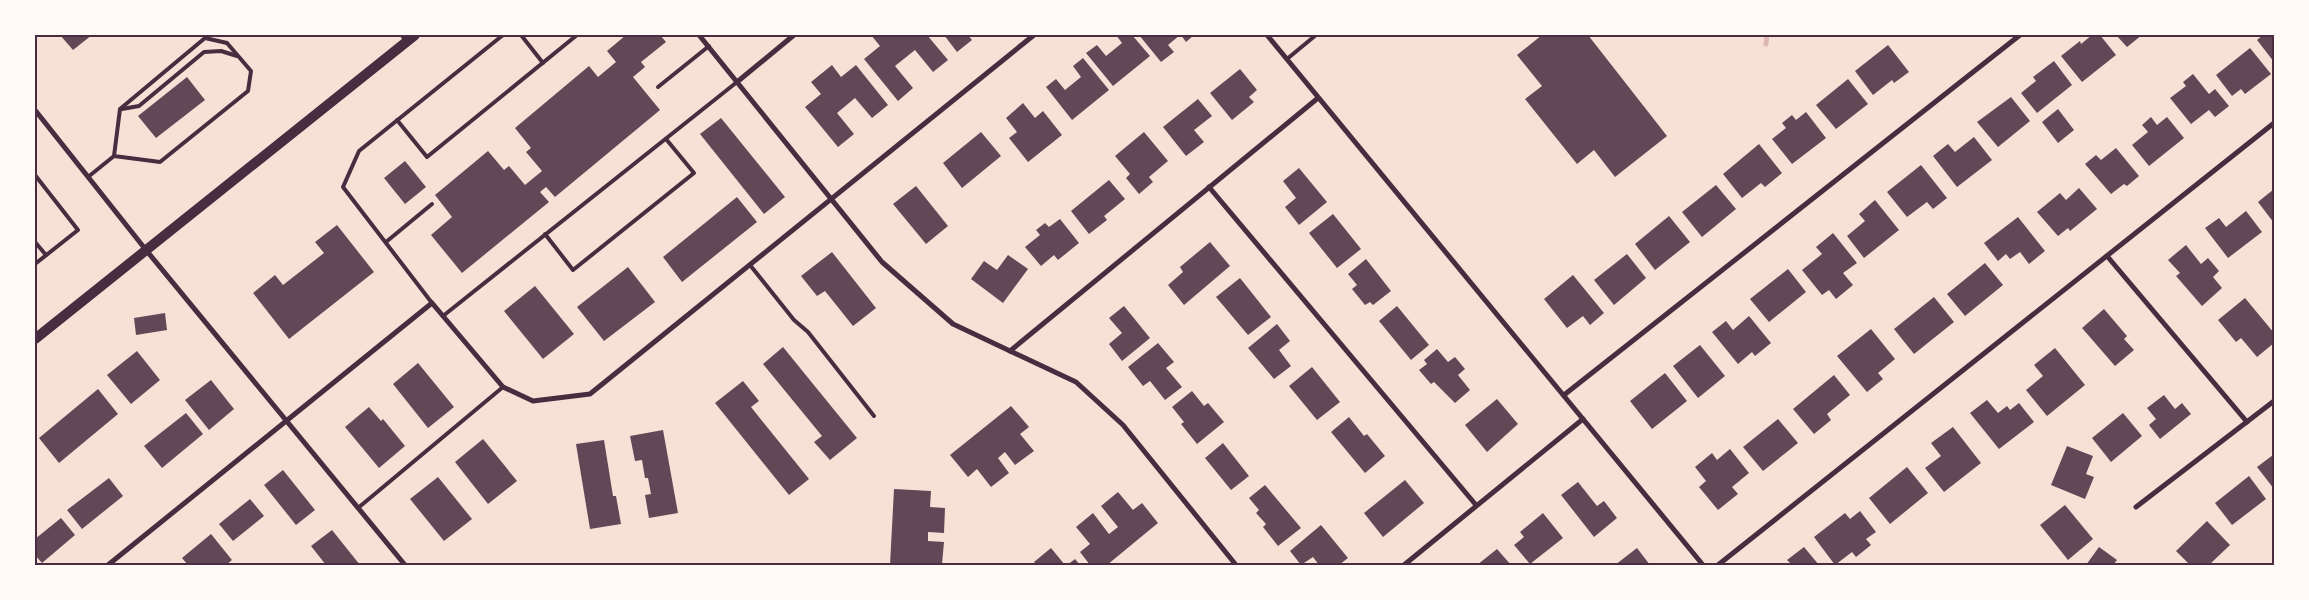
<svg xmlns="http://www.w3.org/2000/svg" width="2309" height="600" font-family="Montserrat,sans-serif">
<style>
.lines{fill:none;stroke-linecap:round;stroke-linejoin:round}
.stream{stroke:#dcb8b0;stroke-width:5}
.building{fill:#644757}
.service{stroke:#4a2c40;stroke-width:4}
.minor{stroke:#4a2c40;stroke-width:5}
.secondary{stroke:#4a2c40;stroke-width:10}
.neatline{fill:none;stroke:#4a2c40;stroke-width:2}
</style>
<rect width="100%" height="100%" fill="#f7e1d7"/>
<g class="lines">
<polyline class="stream" points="1766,44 1767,35"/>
</g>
<g class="building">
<polygon points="60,35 92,35 73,50"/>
<polygon points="626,35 660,35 666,42 641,62 645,67 633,77 660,110 555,197 546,187 540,192 549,202 462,273 431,235 452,217 435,195 488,151 504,170 509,166 525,185 542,171 526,152 531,148 515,128 589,66 598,77 616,62 607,51"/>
<polygon points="871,35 927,35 948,60 933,72 915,50 895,66 913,88 898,101 864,59 880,46"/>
<polygon points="944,35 968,35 972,40 957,52"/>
<polygon points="1116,35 1132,35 1150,56 1113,86 1086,53 1097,45 1106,56 1122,43"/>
<polygon points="1139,35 1180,35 1168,45 1174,52 1161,62"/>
<polygon points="1181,35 1194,35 1186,42"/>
<polygon points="1542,35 1588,35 1667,136 1615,177 1594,150 1577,164 1525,99 1542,86 1517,55"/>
<polygon points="2092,35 2100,35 2116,55 2082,82 2061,56 2080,41 2081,44"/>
<polygon points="2116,35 2142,35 2127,47"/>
<polygon points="2263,35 2274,35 2274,62 2257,40"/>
<polygon points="1888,45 1909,72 1894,83 1892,80 1873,95 1855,71"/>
<polygon points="2250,48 2271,74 2245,94 2241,89 2232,96 2216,75"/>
<polygon points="1083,58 1109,90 1072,120 1046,87 1056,79 1065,90 1081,77 1073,66"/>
<polygon points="2054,61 2072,85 2037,113 2021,93 2036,81 2033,77"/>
<polygon points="832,65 841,77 856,65 888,105 872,118 855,98 837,113 854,134 838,147 805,107 821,94 811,82"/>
<polygon points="1240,69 1257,90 1249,97 1254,102 1232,120 1210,93"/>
<polygon points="2193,74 2209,94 2215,89 2229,106 2215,117 2209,110 2191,124 2170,98 2186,86 2183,82"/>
<polygon points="187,77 205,100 156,138 138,116"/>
<polygon points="1848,79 1868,104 1836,129 1816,105"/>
<polygon points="2011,97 2030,121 1998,147 1977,122"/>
<polygon points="1198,99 1212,116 1194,130 1204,142 1186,156 1163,127"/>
<polygon points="1023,103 1035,118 1043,111 1062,135 1028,162 1009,138 1017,132 1006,118"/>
<polygon points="2058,109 2074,130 2058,143 2042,122"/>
<polygon points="1806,112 1826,138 1792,164 1772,139 1786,128 1782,123 1792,115 1796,120"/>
<polygon points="2151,117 2157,125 2167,117 2184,138 2149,166 2132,145 2148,132 2142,125"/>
<polygon points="721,118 785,197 764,214 700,134"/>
<polygon points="981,132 1001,156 962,188 943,163"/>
<polygon points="1144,132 1168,161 1149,177 1153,182 1139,194 1126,178 1130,174 1115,156"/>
<polygon points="1974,137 1992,160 1957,187 1933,156 1948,144 1955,152"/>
<polygon points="1759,144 1782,173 1765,187 1761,183 1742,198 1723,174"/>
<polygon points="2116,148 2139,176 2127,186 2124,184 2111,194 2085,164 2096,155 2101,160"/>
<polygon points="405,161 426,187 405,204 384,178"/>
<polygon points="1921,165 1947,198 1933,209 1927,202 1907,217 1887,192"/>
<polygon points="1299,168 1327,202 1299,225 1285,207 1296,198 1283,181"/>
<polygon points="1109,180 1125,199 1104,216 1107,220 1089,234 1071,211"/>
<polygon points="1716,185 1736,209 1702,237 1682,212"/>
<polygon points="916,186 948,226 926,244 893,204"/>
<polygon points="2079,188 2097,209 2070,231 2068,228 2058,236 2037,212 2060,193 2066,200"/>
<polygon points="2274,189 2274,223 2258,202"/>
<polygon points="737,197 757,222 682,282 663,257"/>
<polygon points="1875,200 1899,230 1864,258 1847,236 1865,221 1859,214"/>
<polygon points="2246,211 2262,232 2228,258 2205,228 2219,218 2226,227"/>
<polygon points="1333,214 1361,249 1337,268 1309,233"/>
<polygon points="1669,216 1690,242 1655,270 1635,244"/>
<polygon points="2018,217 2045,251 2029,264 2020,252 2010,259 2006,254 1998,261 1984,243"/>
<polygon points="1060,219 1079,243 1058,260 1054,255 1041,266 1025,247 1040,235 1036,230 1045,223 1049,227"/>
<polygon points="337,225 374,272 289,339 253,293 275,275 283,285 324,253 315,242"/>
<polygon points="1833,233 1857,263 1843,273 1853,285 1836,299 1829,290 1822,295 1802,270 1822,254 1816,247"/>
<polygon points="1210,242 1230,266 1184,305 1168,285 1183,272 1180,267"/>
<polygon points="2186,245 2201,264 2208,258 2219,271 2213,277 2222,288 2202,306 2176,276 2180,273 2168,260"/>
<polygon points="832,252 876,308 853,326 825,291 817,296 801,276"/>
<polygon points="1627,254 1646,278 1614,305 1594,280"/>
<polygon points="1008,255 1028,269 1003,303 971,279 984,261 997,270"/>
<polygon points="1366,259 1391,291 1373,305 1370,302 1365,305 1352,289 1357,285 1348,274"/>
<polygon points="1985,263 2003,285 1965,316 1947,294"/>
<polygon points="628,267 655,302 604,341 577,307"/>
<polygon points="1788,269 1806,292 1769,322 1750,299"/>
<polygon points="1573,275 1604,313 1590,325 1583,316 1567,328 1544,299"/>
<polygon points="1240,278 1271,317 1248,335 1216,297"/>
<polygon points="535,286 574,334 543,359 504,311"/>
<polygon points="1934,297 1954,322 1914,354 1894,329"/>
<polygon points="2245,298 2274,333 2274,343 2257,357 2241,338 2236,342 2218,320"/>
<polygon points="1124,306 1150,338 1122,361 1109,344 1122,333 1109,318"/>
<polygon points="1397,306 1429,345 1411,360 1379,321"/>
<polygon points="2104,309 2127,336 2124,339 2134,350 2115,366 2082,328"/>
<polygon points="165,313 167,330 136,335 134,318"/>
<polygon points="1749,316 1771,343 1755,356 1752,352 1738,364 1712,332 1726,321 1733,330"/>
<polygon points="1277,324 1290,341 1279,350 1291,366 1274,379 1248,348"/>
<polygon points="1871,329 1895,359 1878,373 1883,379 1867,392 1837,356"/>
<polygon points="1158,343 1174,362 1166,368 1182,387 1165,400 1150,381 1143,386 1128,367"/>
<polygon points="1700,345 1725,376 1698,398 1673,366"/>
<polygon points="783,347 857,438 830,460 814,442 822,436 763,364"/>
<polygon points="2055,348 2085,385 2047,416 2026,390 2043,376 2034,365"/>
<polygon points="1437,349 1448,362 1455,357 1465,369 1458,375 1470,390 1455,403 1434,382 1431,384 1419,370 1427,364 1424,360"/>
<polygon points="137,351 160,380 131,404 107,375"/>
<polygon points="418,363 454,407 428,428 393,384"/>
<polygon points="1312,367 1340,402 1317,420 1289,386"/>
<polygon points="1665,373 1687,401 1652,429 1630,401"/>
<polygon points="1834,375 1850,395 1827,414 1831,420 1814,434 1793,409"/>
<polygon points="211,380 234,409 209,430 185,400"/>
<polygon points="743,381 759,401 751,407 809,479 789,495 715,403"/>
<polygon points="98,389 118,414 59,463 39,438"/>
<polygon points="1192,391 1204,406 1208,403 1224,422 1197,444 1181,424 1184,422 1172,407"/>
<polygon points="2164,395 2175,409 2182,403 2191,414 2160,439 2149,425 2156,419 2147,408"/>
<polygon points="1497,399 1518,424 1487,452 1465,425"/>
<polygon points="1987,400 1998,413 2007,406 2010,410 2019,403 2034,422 1999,449 1970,413"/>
<polygon points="1011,406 1029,427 1020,434 1034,451 1015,465 1005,452 998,458 1009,473 991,487 977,469 968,477 950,455"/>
<polygon points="369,407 381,421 383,419 405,446 379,468 345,427"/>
<polygon points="186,413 203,434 162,468 144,446"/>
<polygon points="2123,413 2142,436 2111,462 2092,438"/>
<polygon points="1349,417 1364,436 1367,434 1385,456 1365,473 1331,432"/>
<polygon points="1778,419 1798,443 1763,471 1743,447"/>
<polygon points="1953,427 1981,463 1944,492 1925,468 1941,456 1931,443"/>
<polygon points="663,430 678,513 649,518 645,495 651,494 648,478 645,478 642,460 635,461 630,436"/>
<polygon points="483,439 517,481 488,504 455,462"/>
<polygon points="604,440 613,496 616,496 621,524 590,529 576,444"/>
<polygon points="1223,443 1249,476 1231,490 1205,458"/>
<polygon points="2067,446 2093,456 2086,474 2094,477 2085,499 2051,485"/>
<polygon points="1730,449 1749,473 1732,487 1738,494 1718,510 1699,487 1706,481 1695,467 1712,453 1717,460"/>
<polygon points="2273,455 2274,457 2274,489 2257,467"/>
<polygon points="1907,467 1928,493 1890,524 1869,498"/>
<polygon points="283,470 315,510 296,525 264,485"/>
<polygon points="2249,476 2266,499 2232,525 2215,503"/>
<polygon points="438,477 472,519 444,541 410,499"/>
<polygon points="109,478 123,496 82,529 67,510"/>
<polygon points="1405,480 1424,503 1383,537 1364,513"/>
<polygon points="1578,482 1597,506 1604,501 1617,518 1594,537 1561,495"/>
<polygon points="1265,485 1301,528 1278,546 1263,527 1266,524 1256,513 1259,510 1249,498"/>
<polygon points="894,489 931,491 930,507 945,508 944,533 928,532 928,541 944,542 942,564 890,565"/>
<polygon points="1118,492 1133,510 1142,503 1158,523 1107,565 1090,565 1080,552 1090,544 1076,527 1093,513 1109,534 1118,527 1101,506"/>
<polygon points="250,499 264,516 233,541 219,524"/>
<polygon points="2065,505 2093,539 2068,560 2040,525"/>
<polygon points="1860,511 1876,532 1866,539 1871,545 1856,557 1852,552 1835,565 1814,537 1845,513 1850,519"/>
<polygon points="1543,513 1563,538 1530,564 1514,545 1524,537 1520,532"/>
<polygon points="61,518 75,535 42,563 35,555 35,539"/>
<polygon points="2207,521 2230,545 2209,565 2190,565 2176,551"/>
<polygon points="1321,525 1348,558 1339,565 1319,565 1313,557 1301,565 1290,551"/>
<polygon points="332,530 360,565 326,565 311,546"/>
<polygon points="211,534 232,560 226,565 188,565 182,558"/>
<polygon points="1804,547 1819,565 1792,565 1787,560"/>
<polygon points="2099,547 2117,560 2113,565 2086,565"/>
<polygon points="1051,548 1065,565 1037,565 1034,562"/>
<polygon points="1637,548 1650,565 1615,565"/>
<polygon points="1497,549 1511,565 1477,565"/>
<polygon points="1075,559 1080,565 1067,565"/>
</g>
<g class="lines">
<g class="service">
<polyline points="521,35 543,63"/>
<polyline points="1287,59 1316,35"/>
<polyline points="658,87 709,46"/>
<polyline points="122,109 139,106 204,52 221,51 237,56"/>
<polyline points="397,120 427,157 577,35"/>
<polyline points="35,175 78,230 35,264"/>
<polyline points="88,177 114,156 160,162 248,91 251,71 227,43 205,38 120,109 114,156"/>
<polyline points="545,234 573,270 694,173 666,139"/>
<polyline points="35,242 46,255"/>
<polyline points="386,242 432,204"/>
<polyline points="750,265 794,320 808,332 874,416"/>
<polyline points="432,303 343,187 359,151 503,35"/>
<polyline points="443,316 737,82"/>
<polyline points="358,508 503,387"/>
</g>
<g class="minor">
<polyline points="402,35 407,41"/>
<polyline points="699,35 882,262 953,324 1076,382 1123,425 1236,565"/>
<polyline points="1267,35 1703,565"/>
<polyline points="737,82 794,35"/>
<polyline points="35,110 146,250 405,565"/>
<polyline points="1209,187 1476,505"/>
<polyline points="2107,256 2247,422"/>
<polyline points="1010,351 1318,98"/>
<polyline points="1564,395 2020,35"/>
<polyline points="2136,507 2274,401"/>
<polyline points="108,565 432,303 503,387 533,401 590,394 1034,35"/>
<polyline points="1404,565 1583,419"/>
<polyline points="1718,565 2274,123"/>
</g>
<polyline class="secondary" points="35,339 415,35"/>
</g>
<rect width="2309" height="600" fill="none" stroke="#fffaf5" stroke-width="72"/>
<rect x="36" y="36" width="2237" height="528" class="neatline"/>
</svg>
